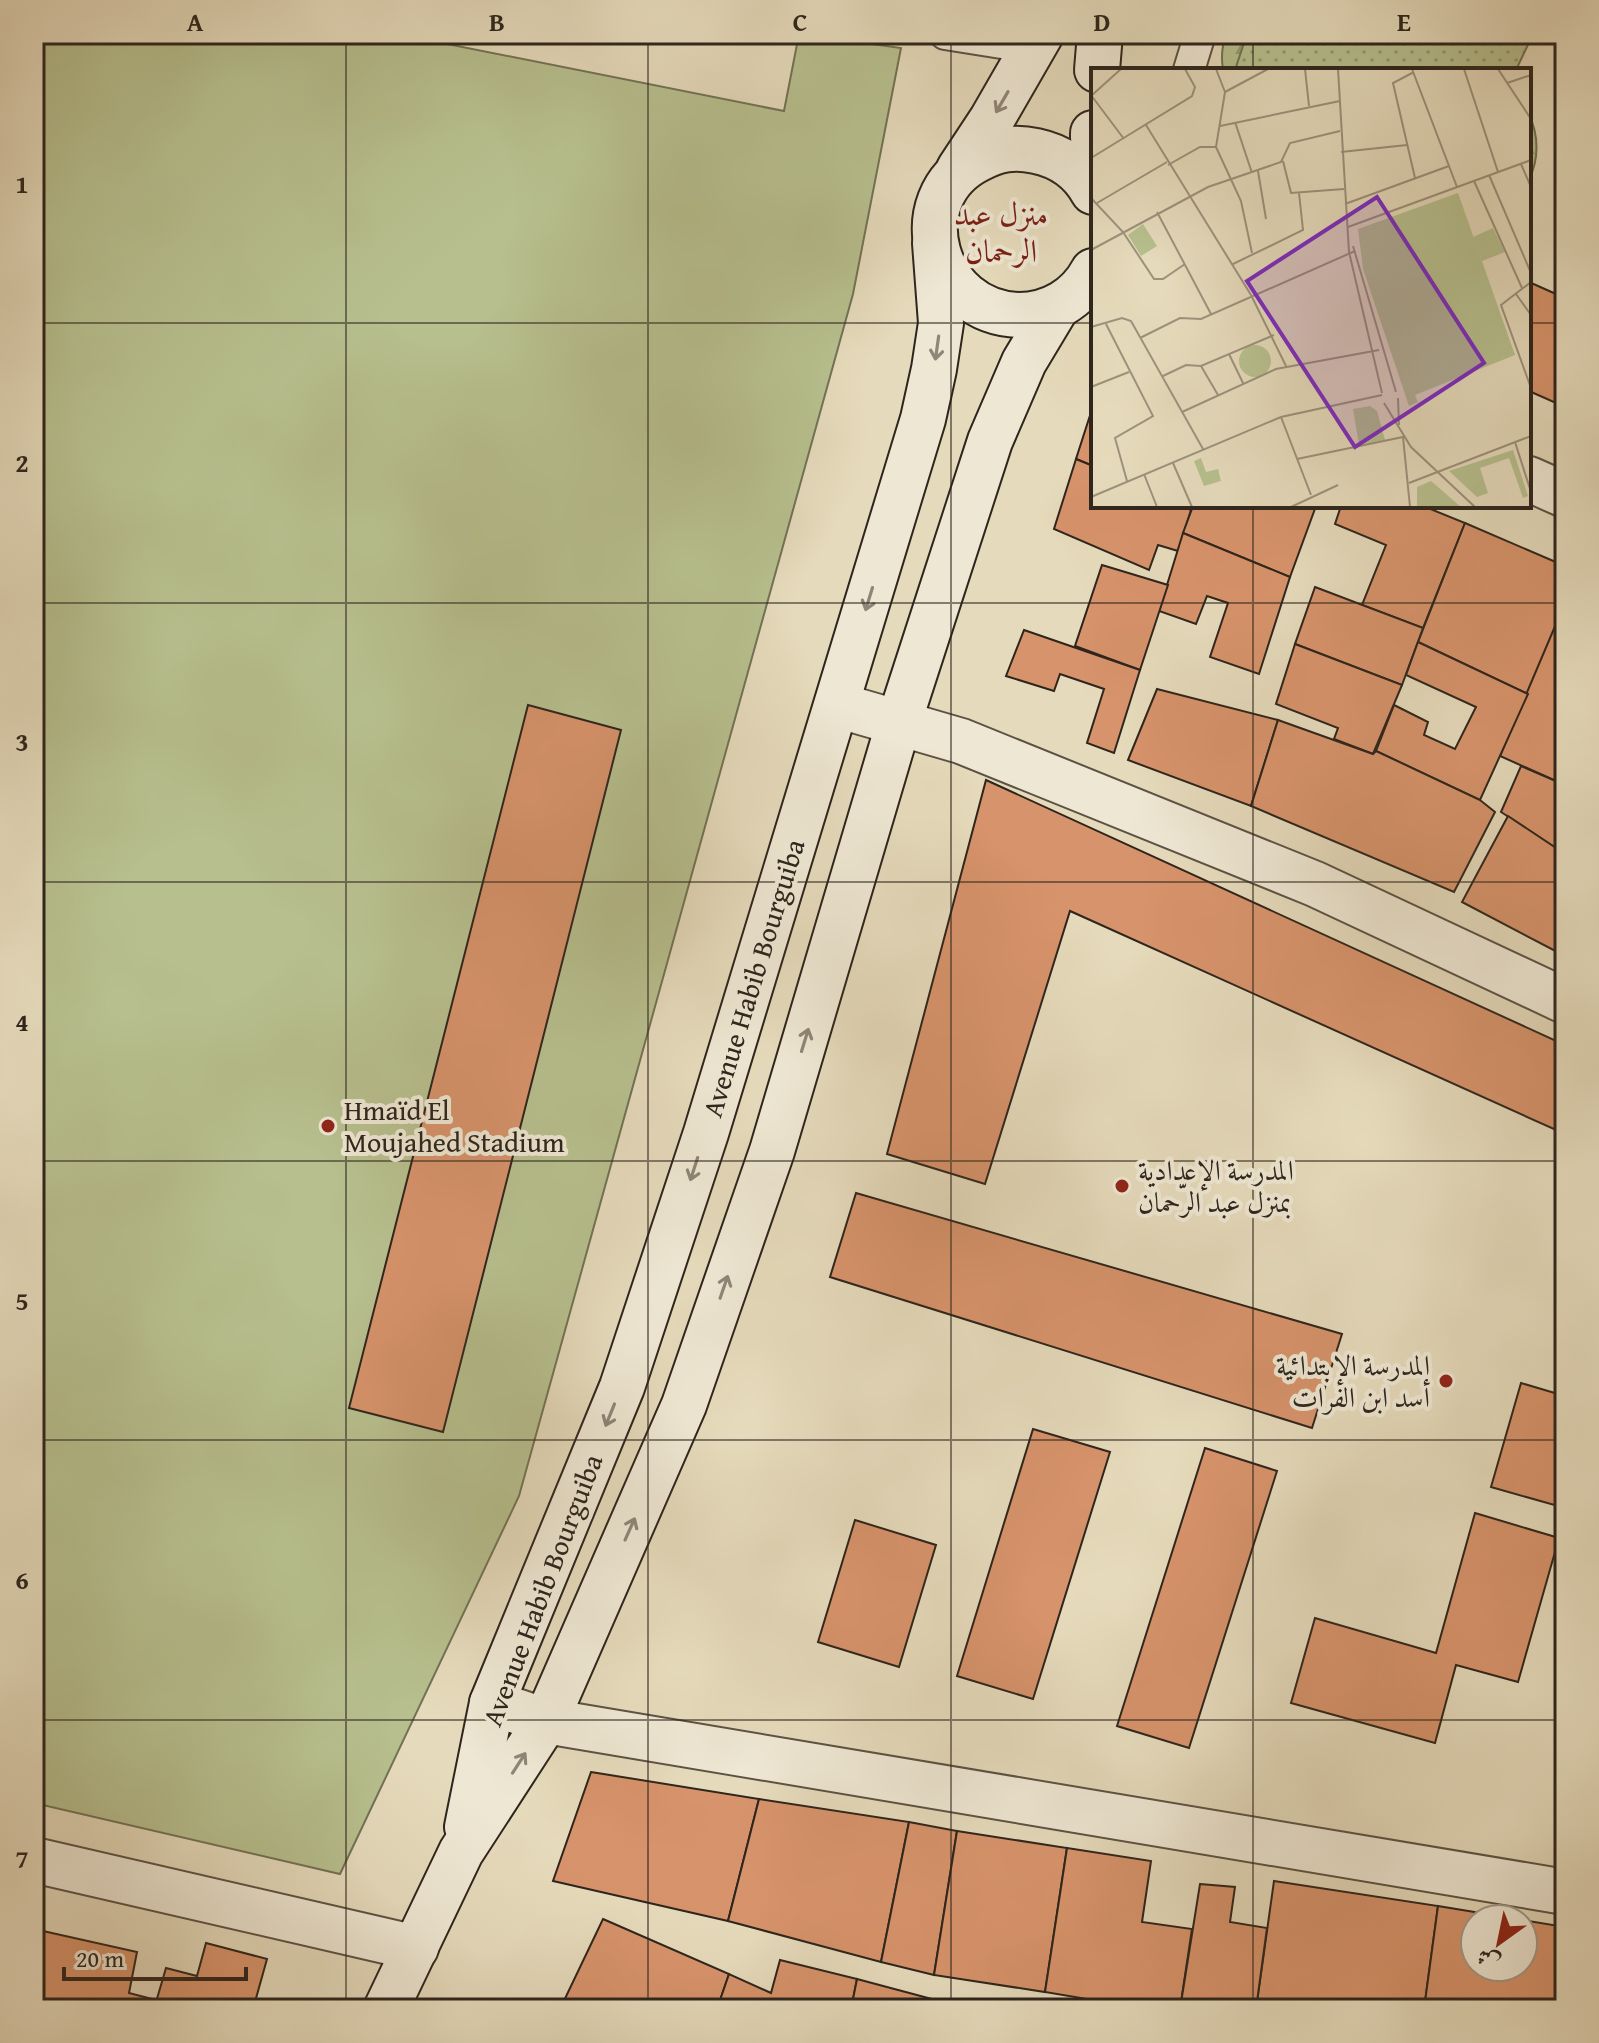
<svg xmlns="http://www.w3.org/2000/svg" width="1599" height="2043" font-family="'Gentium Book Plus',Amiri,serif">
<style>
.forest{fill:url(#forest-firs);stroke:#727256;stroke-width:2}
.park{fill:url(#park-dots);stroke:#727256;stroke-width:2}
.pitch{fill:#b7bf8e;stroke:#727256;stroke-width:2}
.building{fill:#d7936b;stroke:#2e251d;stroke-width:2}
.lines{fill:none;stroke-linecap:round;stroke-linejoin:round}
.lane-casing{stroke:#5c5244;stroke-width:34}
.street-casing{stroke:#5c5244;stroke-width:48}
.secondary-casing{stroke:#2e251d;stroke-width:48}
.lane{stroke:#eee7d3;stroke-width:30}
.street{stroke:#eee7d3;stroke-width:44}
.secondary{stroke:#eee7d3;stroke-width:44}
.oneway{stroke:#8e8678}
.grid{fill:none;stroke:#2e251d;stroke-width:2;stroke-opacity:0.55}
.poi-dot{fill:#8f2418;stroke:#eee7d3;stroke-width:3}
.labels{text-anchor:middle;stroke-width:8;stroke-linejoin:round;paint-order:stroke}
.street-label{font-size:28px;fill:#2e251d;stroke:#eee7d3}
.poi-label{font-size:28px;fill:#2e251d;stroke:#eee7d3;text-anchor:start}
.quarter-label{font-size:32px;fill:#7a1f14;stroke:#eee7d3}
.inset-road{fill:none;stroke:#9c927c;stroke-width:2}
.view{fill:#7b2cbf;fill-opacity:0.15;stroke:#7b2cbf;stroke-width:4}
.inset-edge{fill:none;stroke:#2e251d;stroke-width:4}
.neatline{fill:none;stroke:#2e251d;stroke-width:3}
.grid-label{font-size:26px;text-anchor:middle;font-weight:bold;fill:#2e251d}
</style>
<defs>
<pattern id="forest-firs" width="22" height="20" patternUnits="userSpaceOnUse" patternTransform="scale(2)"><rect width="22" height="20" fill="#b7bf8e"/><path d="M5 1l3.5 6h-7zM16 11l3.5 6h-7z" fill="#959b73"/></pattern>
<pattern id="park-dots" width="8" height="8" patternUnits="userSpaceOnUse" patternTransform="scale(2)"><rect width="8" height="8" fill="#b7bf8e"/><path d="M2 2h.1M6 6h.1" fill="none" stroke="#959b73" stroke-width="1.8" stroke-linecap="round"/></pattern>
</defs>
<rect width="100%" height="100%" fill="#e5dabb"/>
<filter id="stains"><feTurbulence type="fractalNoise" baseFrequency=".0025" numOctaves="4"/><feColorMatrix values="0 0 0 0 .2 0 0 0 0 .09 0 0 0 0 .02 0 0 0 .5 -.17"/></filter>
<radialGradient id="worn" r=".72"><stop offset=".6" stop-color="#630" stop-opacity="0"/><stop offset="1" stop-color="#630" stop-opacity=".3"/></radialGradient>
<g class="forest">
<path d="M1227,34H1314L1316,70H1223C1221,57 1221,46 1227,34Z"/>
<path d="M1529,115C1539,135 1539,160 1529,179Z"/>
</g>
<polygon class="park" points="1247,34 1533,34 1516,70 1235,70"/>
<polygon class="pitch" points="34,34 397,34 784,111 799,34 901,48 853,294 519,1496 340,1874 34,1803"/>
<g class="building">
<polygon points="1529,282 1565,298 1565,407 1529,391"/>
<polygon points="1093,406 1093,466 1076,459"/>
<polygon points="1076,459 1093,466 1093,506 1183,506 1191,510 1178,551 1158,545 1149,570 1054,529"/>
<polygon points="1193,506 1316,506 1290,577 1183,533"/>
<polygon points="1341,506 1423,506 1465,523 1423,628 1362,605 1386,545 1335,524"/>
<polygon points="1465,523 1565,566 1565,604 1528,694 1418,642"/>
<polygon points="1183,533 1290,577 1259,674 1210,657 1228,603 1207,596 1196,624 1159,611"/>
<polygon points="1102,565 1168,585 1140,670 1075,646"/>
<polygon points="1315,587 1423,628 1402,685 1295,644"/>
<polygon points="1564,605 1565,606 1565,785 1500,756"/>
<polygon points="1024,630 1140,670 1114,753 1087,743 1104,689 1060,674 1054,691 1006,676"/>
<polygon points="1418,642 1528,694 1480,800 1376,751 1394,705 1428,722 1424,735 1455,749 1476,707 1406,675"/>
<polygon points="1295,644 1402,685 1373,754 1334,739 1338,728 1276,704"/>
<polygon points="1157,689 1278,720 1251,806 1128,760"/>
<polygon points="528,705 621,730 443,1432 349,1408"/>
<polygon points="1278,720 1373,754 1376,751 1480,800 1495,812 1454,892 1251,806"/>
<polygon points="1521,766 1565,785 1565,854 1501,812"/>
<polygon points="986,780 1565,1045 1565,1134 1070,911 985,1184 887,1154"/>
<polygon points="1508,816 1565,854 1565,956 1462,902"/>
<polygon points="856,1193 1342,1334 1312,1428 830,1277"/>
<polygon points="1521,1383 1565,1396 1565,1508 1491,1487"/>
<polygon points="1033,1429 1110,1452 1033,1699 957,1676"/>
<polygon points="1205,1448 1277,1471 1189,1748 1117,1726"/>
<polygon points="1475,1513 1559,1538 1518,1682 1456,1665 1435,1743 1291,1703 1315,1618 1436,1653"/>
<polygon points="855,1520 936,1545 899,1667 818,1642"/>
<polygon points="591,1772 759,1799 728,1921 553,1881"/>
<polygon points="759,1799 909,1822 881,1962 728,1921"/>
<polygon points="909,1822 957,1831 934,1975 881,1962"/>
<polygon points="957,1831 1067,1848 1045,1992 934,1975"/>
<polygon points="1067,1848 1151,1861 1142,1922 1192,1929 1180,2009 1146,2009 1045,1992"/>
<polygon points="1274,1881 1438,1906 1424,2009 1256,2009"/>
<polygon points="1200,1884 1235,1887 1230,1922 1267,1928 1256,2009 1180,2009"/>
<polygon points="1438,1906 1517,1919 1475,1919 1475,1967 1523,1967 1523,1920 1565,1927 1565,2009 1424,2009"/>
<polygon points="603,1919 729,1974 717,2009 560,2009"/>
<polygon points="34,1929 137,1952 129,1993 156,2000 154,2009 34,2009"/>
<polygon points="206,1943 267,1959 253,2009 154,2009 166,1968 197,1976"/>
<polygon points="780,1960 857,1979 851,2009 717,2009 729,1974 771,1993"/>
<polygon points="857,1979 943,2002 941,2009 851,2009"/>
<polygon points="943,2002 1001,2009 941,2009"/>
</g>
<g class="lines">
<defs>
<g id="lane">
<polyline points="945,34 1033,48"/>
<polyline points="1189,70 1200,34"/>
</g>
<g id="street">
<polyline points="1529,479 1565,495"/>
<polyline points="837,705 961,741 1315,884 1565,1001"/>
<polyline points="492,1703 546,1721 1565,1892"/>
<polyline points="34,1860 416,1948"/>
</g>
<g id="secondary">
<polyline points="1097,70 1100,34"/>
<polyline points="1093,133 1093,138"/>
<polyline points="959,169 992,119 1041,34"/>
<path d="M1093,192C1081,170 1060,156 1036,151C1014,146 997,149 977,160C902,199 934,313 1019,315C1050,315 1078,299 1093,271"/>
<polyline points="467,1827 492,1703 622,1387 706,1133 923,419 934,369 941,323 935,243"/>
<polyline points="386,2009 461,1852 546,1721 684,1405 772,1151 899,722 990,441 1024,362 1057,307"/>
</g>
</defs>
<use href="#lane" class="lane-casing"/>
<use href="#street" class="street-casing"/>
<use href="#secondary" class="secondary-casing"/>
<use href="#lane" class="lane"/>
<use href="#street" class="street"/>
<use href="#secondary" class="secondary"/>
</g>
<defs><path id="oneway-shaft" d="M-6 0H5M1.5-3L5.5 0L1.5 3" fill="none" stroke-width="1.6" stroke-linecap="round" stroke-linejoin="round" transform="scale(2)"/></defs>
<g class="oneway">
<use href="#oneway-shaft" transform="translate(1002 102) rotate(120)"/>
<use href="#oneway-shaft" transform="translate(937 348) rotate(98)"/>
<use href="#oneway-shaft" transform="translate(869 599) rotate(107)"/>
<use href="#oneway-shaft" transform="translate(805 1040) rotate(-73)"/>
<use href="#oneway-shaft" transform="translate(694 1169) rotate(108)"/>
<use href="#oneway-shaft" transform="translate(724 1287) rotate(-71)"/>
<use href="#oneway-shaft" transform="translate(610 1415) rotate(112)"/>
<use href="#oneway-shaft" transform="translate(630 1529) rotate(-66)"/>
<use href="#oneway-shaft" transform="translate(519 1763) rotate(-57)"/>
</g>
<path class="grid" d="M346,34V2009M648,34V2009M951,34V2009M1253,34V70M34,323H1093M1529,323H1565M1253,506V2009M34,603H1565M34,882H1565M34,1161H1565M34,1440H1565M34,1720H1565"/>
<g class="poi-dot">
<circle cx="328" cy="1126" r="8"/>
<circle cx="1122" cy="1186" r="8"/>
<circle cx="1446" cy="1381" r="8"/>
</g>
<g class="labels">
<g class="street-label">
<text transform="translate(753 978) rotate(-73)" y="10">Avenue Habib Bourguiba</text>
<text transform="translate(542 1590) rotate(-69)" y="10">Avenue Habib Bourguiba</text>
</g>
<g class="poi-label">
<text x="344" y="1120">Hmaïd El<tspan x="344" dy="32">Moujahed Stadium</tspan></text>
<text x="1138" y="1180">المدرسة الإعدادية<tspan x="1138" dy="32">بمنزل عبد الرّحمان</tspan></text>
<text x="1430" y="1375" text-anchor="end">المدرسة الإبتدائية<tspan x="1430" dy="32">أسد ابن الفرات</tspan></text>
</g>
<g class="quarter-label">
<text x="1001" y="225">منزل عبد<tspan x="1001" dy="37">الرحمان</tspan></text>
</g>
</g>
<g transform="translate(1091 68)">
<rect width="440" height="440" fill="#e5dabb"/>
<path d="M402,160L414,184L391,193L382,169Z" fill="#b7bf8e"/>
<path d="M52,156L66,178L50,188L37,167ZM148 293a16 16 0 1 1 32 0a16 16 0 1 1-32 0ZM279,338L286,343L294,372L268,377L262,341ZM422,382L437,428L432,430L418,390L389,400L397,425L386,429L358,403ZM110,390L115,404L127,401L130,413L113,418L103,393ZM340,413L370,439H326V419Z" fill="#b7bf8e"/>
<path d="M367,125L424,287L324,327L327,334L318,338L272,201L267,161Z" fill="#b7bf8e"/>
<path class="inset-road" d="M125,1L134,24L125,79L150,133L161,185M214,1L218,38M247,1L258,184L291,325M321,1L366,119M373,1L407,104M407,1L440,51M323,4L302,15L324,110M416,15L440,7M134,24L177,1M0,27L33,71M0,28L30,1M144,54L161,105M55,57L160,227L195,298M129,58L249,33M250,84L316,77M0,90L101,28L104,19L94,1M192,93L200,125L253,121M430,96L440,119M77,97L109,79H125M167,103L175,151M398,107L440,205M383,113L431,220M0,130L32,164L63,211H72L94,196M6,135L76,94M254,136L358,98M66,144L120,246M257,159L440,92M262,178L305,324M0,182L117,119L190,94L199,75L249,63M142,196L212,162L208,125M440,214L410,237L440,320M425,226L440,247M15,256L62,348L24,370L36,413M0,259L31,250L40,253L112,381M49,270L89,250L110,251L264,183M138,286L152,315M110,298L127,327M72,308L95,297L110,298L183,267M0,319L38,304M307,330L308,357M293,335L320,379L384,439M91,344L185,301L288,282M190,349L220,427M424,374L440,424M206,391L312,369L319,439M82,395L101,439M53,406L66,439M318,415L440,368M0,429L190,349L291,327M200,439L247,417"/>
<path class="view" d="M286,129L393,295L264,379L156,213Z"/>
<rect width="440" height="440" class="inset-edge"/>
</g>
<rect width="1599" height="2043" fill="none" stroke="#e5dabb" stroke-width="88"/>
<g transform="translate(1499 1943) rotate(213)"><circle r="38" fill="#eee7d3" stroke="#a1998a" stroke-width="2"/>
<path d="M0-6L14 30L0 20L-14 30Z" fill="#8f2418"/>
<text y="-12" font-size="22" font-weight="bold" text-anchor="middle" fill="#2e251d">ش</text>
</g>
<path d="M64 1967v12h182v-12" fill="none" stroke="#2e251d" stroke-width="4"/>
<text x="76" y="1967" font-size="24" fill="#2e251d" stroke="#eee7d3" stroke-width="6" paint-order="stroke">20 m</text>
<rect x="44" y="44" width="1511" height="1955" class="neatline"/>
<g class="grid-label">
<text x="195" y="31">A</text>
<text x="497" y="31">B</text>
<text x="800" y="31">C</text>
<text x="1102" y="31">D</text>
<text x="1404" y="31">E</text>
<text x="22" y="193">1</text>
<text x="22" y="472">2</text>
<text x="22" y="751">3</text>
<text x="22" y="1031">4</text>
<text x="22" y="1310">5</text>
<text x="22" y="1589">6</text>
<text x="22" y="1868">7</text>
</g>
<rect width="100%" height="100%" filter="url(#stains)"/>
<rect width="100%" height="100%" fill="url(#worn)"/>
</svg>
